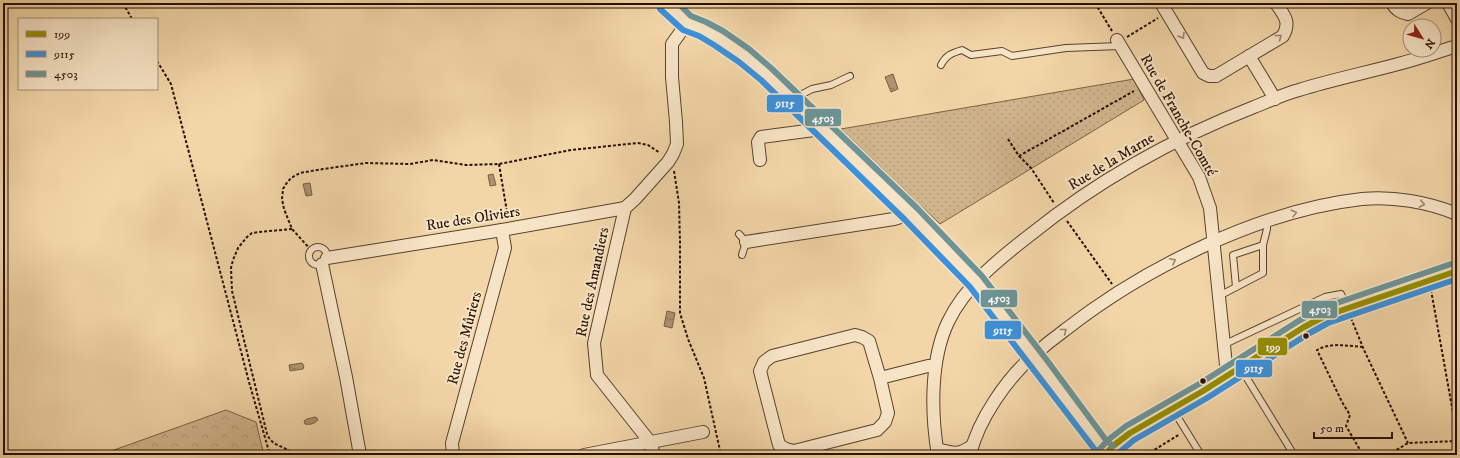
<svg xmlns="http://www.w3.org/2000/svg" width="1460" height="458" font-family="'IM FELL DW Pica',serif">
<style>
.grass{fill:url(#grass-dots);stroke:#7a6247}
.forest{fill:url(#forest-crowns);stroke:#7a6247}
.water{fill:url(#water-ripples);stroke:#775f44}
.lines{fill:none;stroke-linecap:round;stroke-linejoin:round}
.lane-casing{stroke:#58422c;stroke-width:8}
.street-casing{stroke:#58422c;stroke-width:14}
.path{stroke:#251002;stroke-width:2;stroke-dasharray:3 2;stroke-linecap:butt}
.lane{stroke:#f7e4c6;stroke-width:6}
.street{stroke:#f7e4c6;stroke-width:12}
.bus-1-casing{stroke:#f7e4c6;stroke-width:9}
.bus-2-casing{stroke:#f7e4c6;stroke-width:9}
.bus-3-casing{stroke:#f7e4c6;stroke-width:9}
.bus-1{stroke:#958e01;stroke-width:6}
.bus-2{stroke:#3c91dc;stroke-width:6}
.bus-3{stroke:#6c9497;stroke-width:6}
.oneway{stroke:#98856e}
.bus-dot{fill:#251002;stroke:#f7e4c6;stroke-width:1.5}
.labels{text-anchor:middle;stroke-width:4;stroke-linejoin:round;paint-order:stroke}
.street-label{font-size:15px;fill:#251002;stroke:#f7e4c6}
.line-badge{stroke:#f7e4c6;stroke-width:1.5}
.badge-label{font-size:11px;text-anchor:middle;font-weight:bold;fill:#fff}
</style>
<defs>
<pattern id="grass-dots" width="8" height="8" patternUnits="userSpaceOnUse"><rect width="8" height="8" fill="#d0b48c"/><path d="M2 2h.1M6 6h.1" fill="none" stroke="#b29a77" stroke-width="1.8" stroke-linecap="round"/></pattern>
<pattern id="forest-crowns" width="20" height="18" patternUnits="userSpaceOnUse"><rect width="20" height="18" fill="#d0b48c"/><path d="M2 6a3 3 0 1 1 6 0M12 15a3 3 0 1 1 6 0" fill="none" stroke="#b29a77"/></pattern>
<pattern id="water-ripples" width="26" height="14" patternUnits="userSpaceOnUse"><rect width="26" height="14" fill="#ad9370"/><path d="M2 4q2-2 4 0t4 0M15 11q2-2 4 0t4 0" fill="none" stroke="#8d775a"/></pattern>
</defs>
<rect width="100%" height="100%" fill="#f3d6a8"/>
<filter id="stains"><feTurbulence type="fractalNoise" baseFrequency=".005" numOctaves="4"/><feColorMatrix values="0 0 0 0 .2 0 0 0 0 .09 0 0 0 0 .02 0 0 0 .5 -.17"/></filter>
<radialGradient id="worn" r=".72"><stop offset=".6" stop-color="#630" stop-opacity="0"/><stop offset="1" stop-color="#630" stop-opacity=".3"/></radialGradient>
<polygon class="grass" points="1134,79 1144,100 940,224 841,129"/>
<polygon class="forest" points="226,410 256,422 263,451 250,455 100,455"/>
<g class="water">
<polygon points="893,74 898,89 891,92 885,77"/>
<polygon points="493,174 496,185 490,186 488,175"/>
<polygon points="310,183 312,195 306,196 303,184"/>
<polygon points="667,311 675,313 672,328 664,326"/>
<polygon points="302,363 304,366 303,369 290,371 289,365"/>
<path d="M315,417L317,418L318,420C314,424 310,425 305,424L304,421L307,419Z"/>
</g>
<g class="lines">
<defs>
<g id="lane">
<path d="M941,65C946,55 952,53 962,50L971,55L1002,51L1012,56L1066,48L1120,46"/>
<polyline points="793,99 812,89 831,85 850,76"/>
<polyline points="739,234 746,242 742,255"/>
<circle cx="318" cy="256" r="9"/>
<polyline points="1236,287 1233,255 1263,245"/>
<polyline points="1219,296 1263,273 1263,245 1267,229 1267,222"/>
<polyline points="1223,345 1325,297 1341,294 1347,308"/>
<polyline points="1240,367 1294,455"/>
<polyline points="1172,408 1201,455"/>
</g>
<g id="street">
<polyline points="666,3 687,23 702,29 718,38 744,56 766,74 911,214 976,282 1040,364 1100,445 1107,452"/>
<path d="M1161,3L1203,73L1209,76H1216L1283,36C1291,21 1284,16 1276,3"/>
<path d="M1392,3C1396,10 1400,12 1408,14L1427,3"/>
<polyline points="1448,3 1457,19"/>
<polyline points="1117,40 1199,177 1210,208 1227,375"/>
<polyline points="1249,56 1275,99"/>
<polyline points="760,160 758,142 761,137 814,130 821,126"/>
<polyline points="746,242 894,219 911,214"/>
<polyline points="327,258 502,230 625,208"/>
<polyline points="322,264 346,377 360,455"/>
<polyline points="880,378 869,341 862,337 855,335 772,356 764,362 760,371 779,445 786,449 794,451 877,430 885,422 888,413 880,378 928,366 935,366"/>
<path d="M937,449C952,453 958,456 972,446"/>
<polyline points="453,455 452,443 505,248 502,230"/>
<polyline points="584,455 703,432"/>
<polyline points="654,455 650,442 597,375 594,343 625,208 635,199 668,162 673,154 677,144 676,122 672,77 672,44 687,23"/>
<path d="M938,455C931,414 930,360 948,322C965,286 999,259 1030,235C1097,181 1174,138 1254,107C1269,101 1284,94 1299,90C1331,80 1365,73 1398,64C1418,59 1437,52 1457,46"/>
<path d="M970,455C978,420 1007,378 1034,355C1044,346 1054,338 1065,330C1144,268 1261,210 1362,199C1393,196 1428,202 1457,214"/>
<polyline points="1105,455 1113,446 1130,433 1203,391 1304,327 1325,316 1347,308 1457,271"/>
</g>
</defs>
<use href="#lane" class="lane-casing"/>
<use href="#street" class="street-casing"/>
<g class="path">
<polyline points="123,3 132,19"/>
<polyline points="1095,3 1112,31"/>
<polyline points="1127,37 1158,18"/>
<polyline points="157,61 171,84 249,382 270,455"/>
<polyline points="1008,139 1019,156 1134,91"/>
<polyline points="1019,156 1031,168 1054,203"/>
<polyline points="499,164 508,218"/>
<polyline points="674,171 679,203 680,242 680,313 688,339 704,378 721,455"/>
<polyline points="1067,221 1112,284"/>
<path d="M292,229L259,232L252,233L247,237L238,248L233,260L231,268L232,291L267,434C272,447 286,446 295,455"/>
<polyline points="311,250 292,229 284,209 282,199 283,189 286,184 291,178 300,173 323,169 366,163 410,164 433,160 466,165 499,164 571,150 638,143 648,145 660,153"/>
<polyline points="1431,290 1457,435"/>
<polyline points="1351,318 1364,350 1408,443"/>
<path d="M1363,347C1347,346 1331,342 1317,350L1342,402L1350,415L1346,426L1363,455"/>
<polyline points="1146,455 1180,434"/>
<polyline points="1388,455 1408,443 1457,441"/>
</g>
<use href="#lane" class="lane"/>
<use href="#street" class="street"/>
<defs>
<polyline id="bus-1" points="1105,455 1113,446 1130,433 1203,391 1304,327 1325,316 1457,271"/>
<g id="bus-2">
<polyline points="660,9 683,30 699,36 714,45 739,62 761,80 905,220 970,287 1099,455"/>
<polyline points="1116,455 1134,440 1207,398 1308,334 1328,323 1457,279"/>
</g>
<g id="bus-3">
<polyline points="678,3 691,16 706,22 723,31 749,49 771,68 917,208 982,276 1046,359 1106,440 1113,446"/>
<polyline points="1099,450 1108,440 1126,426 1199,384 1300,320 1322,308 1454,263"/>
</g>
</defs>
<use href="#bus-1" class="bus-1-casing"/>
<use href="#bus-2" class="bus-2-casing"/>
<use href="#bus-3" class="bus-3-casing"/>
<use href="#bus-1" class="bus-1"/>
<use href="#bus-2" class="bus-2"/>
<use href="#bus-3" class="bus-3"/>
</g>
<defs><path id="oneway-chevron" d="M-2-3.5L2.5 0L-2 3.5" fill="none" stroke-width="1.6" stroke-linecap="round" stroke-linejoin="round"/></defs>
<g class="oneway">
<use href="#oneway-chevron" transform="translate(1182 36) rotate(59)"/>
<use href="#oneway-chevron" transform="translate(1279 37) rotate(-38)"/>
<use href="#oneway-chevron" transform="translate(1422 204) rotate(11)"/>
<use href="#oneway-chevron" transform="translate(1294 213) rotate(-14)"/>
<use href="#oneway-chevron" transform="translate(1173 261) rotate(-27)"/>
<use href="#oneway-chevron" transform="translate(1064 331) rotate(-38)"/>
</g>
<g class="bus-dot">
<circle cx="1306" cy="336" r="3.5"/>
<circle cx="1203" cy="381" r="3.5"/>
</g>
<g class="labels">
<g class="street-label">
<text transform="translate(1179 115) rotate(60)" y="5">Rue de Franche-Comté</text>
<text transform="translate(1111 161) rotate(-31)" y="5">Rue de la Marne</text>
<text transform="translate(473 218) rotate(-9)" y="5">Rue des Oliviers</text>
<text transform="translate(592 282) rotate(-78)" y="5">Rue des Amandiers</text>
<text transform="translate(464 338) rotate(-75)" y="5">Rue des Mûriers</text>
</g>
</g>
<g class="line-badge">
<rect x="766" y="94" width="38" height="19" rx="4" fill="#3c91dc"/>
<rect x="804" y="108" width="38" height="19" rx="4" fill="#6c9497"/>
<rect x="980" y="289" width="38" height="19" rx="4" fill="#6c9497"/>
<rect x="1301" y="300" width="37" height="19" rx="4" fill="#6c9497"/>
<rect x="984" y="320" width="38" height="20" rx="4" fill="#3c91dc"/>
<rect x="1257" y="337" width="31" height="19" rx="4" fill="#958e01"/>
<rect x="1235" y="359" width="38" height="19" rx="4" fill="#3c91dc"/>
</g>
<g class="badge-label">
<text x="785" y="107">9115</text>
<text x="823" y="122">4503</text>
<text x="999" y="302">4503</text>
<text x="1320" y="313">4503</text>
<text x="1003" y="334">9115</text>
<text x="1273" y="351">199</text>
<text x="1254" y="372">9115</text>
</g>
<rect width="1460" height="458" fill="none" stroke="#f3d6a8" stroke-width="16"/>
<rect x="4" y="4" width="1452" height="450" fill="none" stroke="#251002" stroke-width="2"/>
<rect x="8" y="8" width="1444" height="442" fill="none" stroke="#251002"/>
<rect x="18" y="18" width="140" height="72" fill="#f7e4c6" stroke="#a38f78"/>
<rect x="26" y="31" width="20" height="6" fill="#958e01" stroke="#a38f78"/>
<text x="54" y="38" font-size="12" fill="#251002">199</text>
<rect x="26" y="51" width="20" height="6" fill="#3c91dc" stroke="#a38f78"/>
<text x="54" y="58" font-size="12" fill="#251002">9115</text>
<rect x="26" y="71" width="20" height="6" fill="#6c9497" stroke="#a38f78"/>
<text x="54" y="78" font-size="12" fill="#251002">4503</text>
<g transform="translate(1422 38) rotate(127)"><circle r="19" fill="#f7e4c6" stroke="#a38f78"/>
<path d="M0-3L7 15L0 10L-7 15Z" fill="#8f2418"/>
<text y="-6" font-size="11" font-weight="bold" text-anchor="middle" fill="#251002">N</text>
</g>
<path d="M1314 432v6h78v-6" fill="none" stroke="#251002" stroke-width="2"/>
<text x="1320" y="432" font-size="12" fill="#251002" stroke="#f7e4c6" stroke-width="3" paint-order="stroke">50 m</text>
<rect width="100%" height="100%" filter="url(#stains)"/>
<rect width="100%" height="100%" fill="url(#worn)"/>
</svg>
